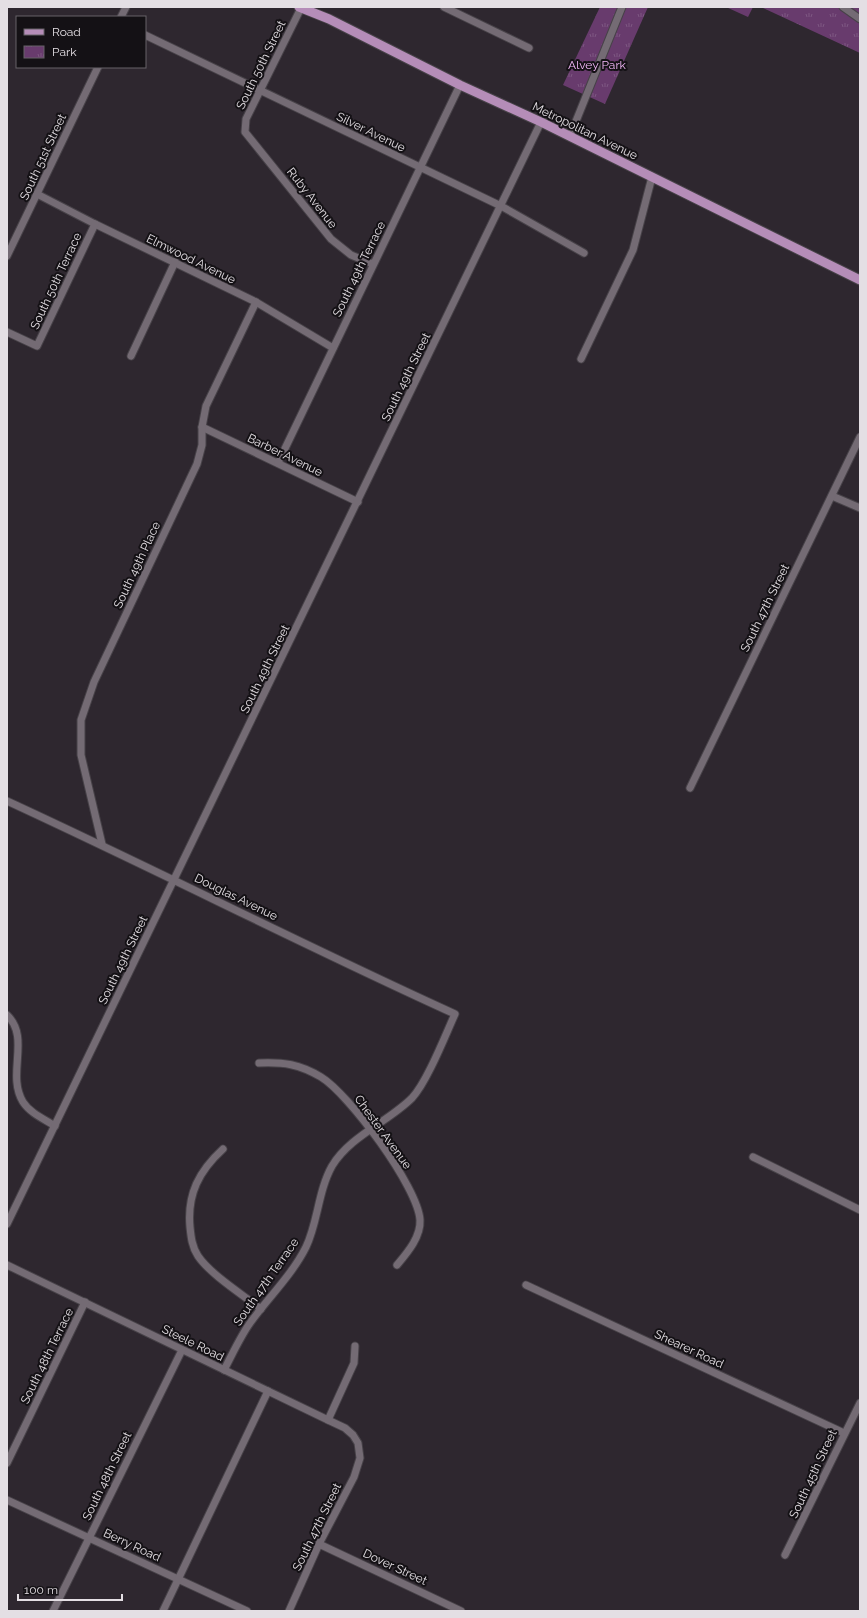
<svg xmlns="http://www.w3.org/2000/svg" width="867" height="1618" font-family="Raleway,sans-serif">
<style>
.park{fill:url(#park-tufts)}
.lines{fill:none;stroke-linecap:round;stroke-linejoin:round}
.minor-casing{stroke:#474248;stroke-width:9}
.major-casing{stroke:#474248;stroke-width:11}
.minor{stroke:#746b74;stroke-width:7}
.major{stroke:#b58db8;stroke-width:9}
.labels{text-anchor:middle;stroke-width:4;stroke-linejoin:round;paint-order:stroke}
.street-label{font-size:12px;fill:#e4dfe4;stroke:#141115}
.park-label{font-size:12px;fill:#f2b7f7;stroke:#141115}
</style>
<defs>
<pattern id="park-tufts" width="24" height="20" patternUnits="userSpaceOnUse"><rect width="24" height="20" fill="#683b6d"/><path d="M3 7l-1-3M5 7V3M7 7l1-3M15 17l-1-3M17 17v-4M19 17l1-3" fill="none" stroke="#7d5782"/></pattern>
</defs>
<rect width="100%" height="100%" fill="#2e272f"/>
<g class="park">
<polygon points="600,7 648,7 605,104 563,85"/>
<polygon points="726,7 753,7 748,17"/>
<polygon points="761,7 860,7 860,53"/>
</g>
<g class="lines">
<defs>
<g id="minor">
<polyline points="444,7 529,48"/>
<polyline points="843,7 860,19"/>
<polyline points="301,8 246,119 245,132 331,239 351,255 373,264"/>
<polyline points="121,17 126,7"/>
<polyline points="145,35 501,206 584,253"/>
<polyline points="570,136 622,7"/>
<polyline points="37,194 95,224 256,302 333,348"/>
<polyline points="7,256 98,67"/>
<polyline points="7,332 37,346 95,224"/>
<polyline points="131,356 175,262"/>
<polyline points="581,359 633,250 652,177"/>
<polyline points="202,427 358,502"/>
<polyline points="278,463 460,85"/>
<polyline points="832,496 860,508"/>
<polyline points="690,788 860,437"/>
<path d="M7,801C157,870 305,946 455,1014C445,1036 427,1082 412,1098C388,1122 350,1136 332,1166C318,1191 318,1222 306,1247C292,1275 268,1298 250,1323C240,1337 232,1355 224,1370"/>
<polyline points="102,844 81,755 81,720 94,682 197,464 202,445 202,427 206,406 256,302"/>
<path d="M7,1015C31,1038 6,1074 23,1102C30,1113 44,1119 55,1126"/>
<path d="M259,1063C284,1062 299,1064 321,1077C349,1094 418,1187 420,1220C421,1237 407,1253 397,1265"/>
<path d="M223,1149C199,1171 187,1194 190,1227C191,1237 192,1247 198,1256C210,1274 243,1295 261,1309"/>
<polyline points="753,1157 860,1210"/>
<polyline points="7,1224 541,122"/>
<polyline points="7,1265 328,1420 345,1428 353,1435 358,1443 360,1458 354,1477 319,1544 289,1611"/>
<polyline points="526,1285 844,1433"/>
<polyline points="328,1420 354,1363 355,1346"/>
<polyline points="7,1463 85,1302"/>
<polyline points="7,1500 247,1611"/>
<polyline points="319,1544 461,1611"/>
<polyline points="785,1555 860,1403"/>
<polyline points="53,1611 182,1350"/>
<polyline points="163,1611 268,1391"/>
</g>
<polyline id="major" points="299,7 329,19 460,85 541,122 860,280"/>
</defs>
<use href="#minor" class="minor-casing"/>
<use href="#major" class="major-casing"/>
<use href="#minor" class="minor"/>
<use href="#major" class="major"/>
</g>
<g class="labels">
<g class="street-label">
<text transform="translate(261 65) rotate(-64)" y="4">South 50th Street</text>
<text transform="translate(585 131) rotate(26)" y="4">Metropolitan Avenue</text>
<text transform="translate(371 132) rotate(26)" y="4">Silver Avenue</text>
<text transform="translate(43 157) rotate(-65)" y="4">South 51st Street</text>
<text transform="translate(312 198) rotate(52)" y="4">Ruby Avenue</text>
<text transform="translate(191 259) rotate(26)" y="4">Elmwood Avenue</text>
<text transform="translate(359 269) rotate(-64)" y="4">South 49th Terrace</text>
<text transform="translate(56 281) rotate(-65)" y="4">South 50th Terrace</text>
<text transform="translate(406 377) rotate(-64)" y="4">South 49th Street</text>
<text transform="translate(285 455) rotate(26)" y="4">Barber Avenue</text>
<text transform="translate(137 565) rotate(-65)" y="4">South 49th Place</text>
<text transform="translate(765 608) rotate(-64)" y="4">South 47th Street</text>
<text transform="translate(265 669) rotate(-64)" y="4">South 49th Street</text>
<text transform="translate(236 897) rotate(26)" y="4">Douglas Avenue</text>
<text transform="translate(123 960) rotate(-64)" y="4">South 49th Street</text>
<text transform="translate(383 1132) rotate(54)" y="4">Chester Avenue</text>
<text transform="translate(266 1282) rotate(-55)" y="4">South 47th Terrace</text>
<text transform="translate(193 1343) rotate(26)" y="4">Steele Road</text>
<text transform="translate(689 1349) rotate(25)" y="4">Shearer Road</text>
<text transform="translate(47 1356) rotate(-64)" y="4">South 48th Terrace</text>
<text transform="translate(813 1474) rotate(-65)" y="4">South 45th Street</text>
<text transform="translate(107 1476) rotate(-64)" y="4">South 48th Street</text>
<text transform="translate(317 1527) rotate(-64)" y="4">South 47th Street</text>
<text transform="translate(132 1545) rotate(25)" y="4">Berry Road</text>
<text transform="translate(395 1567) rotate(25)" y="4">Dover Street</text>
</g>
<g class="park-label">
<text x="597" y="69">Alvey Park</text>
</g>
</g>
<rect width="867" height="1618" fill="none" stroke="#e4dfe4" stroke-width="16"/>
<rect x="16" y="16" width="130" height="52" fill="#141115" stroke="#676368"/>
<rect x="24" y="29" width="20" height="6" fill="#b58db8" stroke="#676368"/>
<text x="52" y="36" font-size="12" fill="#e4dfe4">Road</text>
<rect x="24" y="46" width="20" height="12" fill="url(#park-tufts)" stroke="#676368"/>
<text x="52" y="56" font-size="12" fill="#e4dfe4">Park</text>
<path d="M18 1594v6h104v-6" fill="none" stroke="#e4dfe4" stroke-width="2"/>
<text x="24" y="1594" font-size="12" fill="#e4dfe4" stroke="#141115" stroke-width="3" paint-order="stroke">100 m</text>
</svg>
